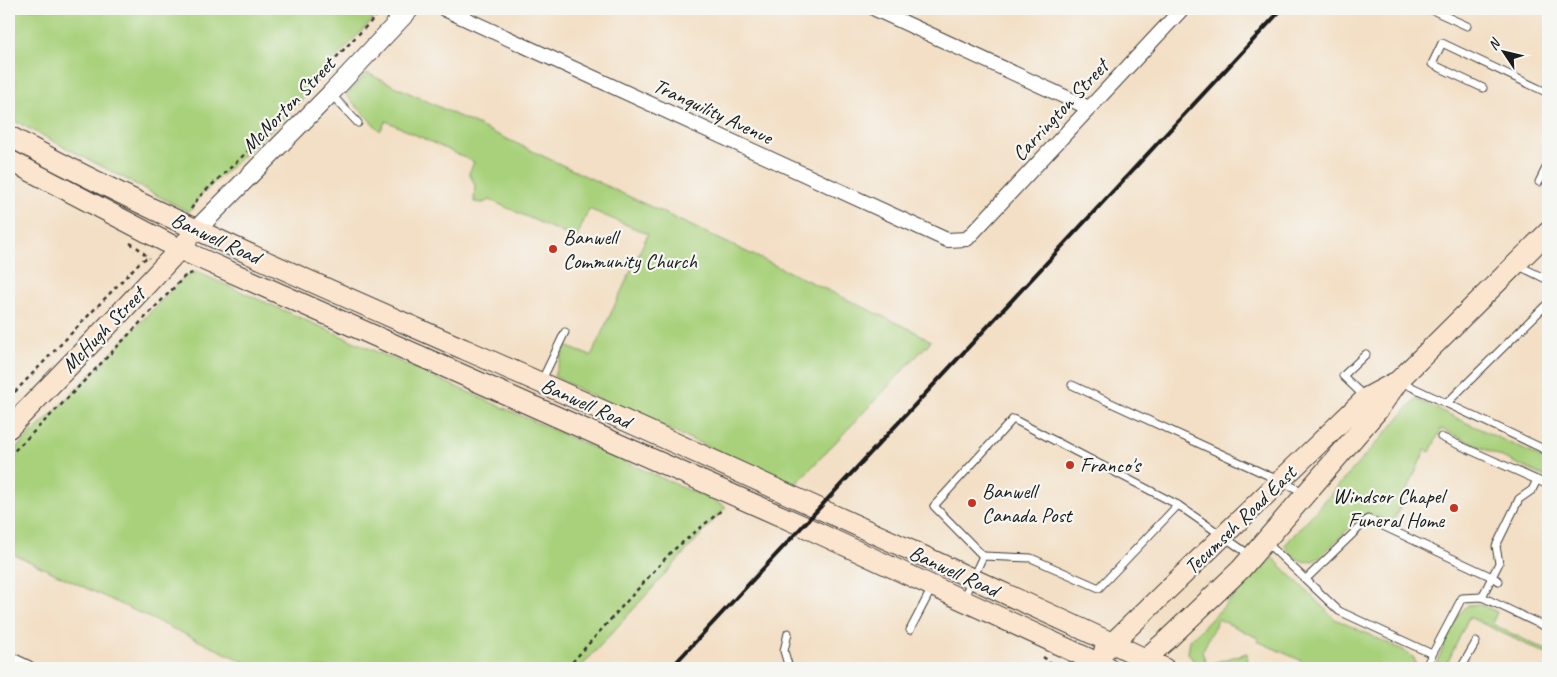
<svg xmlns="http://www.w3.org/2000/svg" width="1557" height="677" font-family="Caveat,sans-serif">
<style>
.green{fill:#a9d17c;stroke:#62764c}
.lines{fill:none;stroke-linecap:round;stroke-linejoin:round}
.service-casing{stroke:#3c3935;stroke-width:9}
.pedestrian-casing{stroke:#3c3935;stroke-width:14}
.minor-casing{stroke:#3c3935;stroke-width:16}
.tertiary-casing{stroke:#3c3935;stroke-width:20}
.secondary-casing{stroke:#3c3935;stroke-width:22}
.path{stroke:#3c3935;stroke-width:2.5;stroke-dasharray:4 4;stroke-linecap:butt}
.service{stroke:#fff;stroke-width:7}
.pedestrian{stroke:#fff;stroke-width:11}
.minor{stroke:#fff;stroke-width:14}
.tertiary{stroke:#fff;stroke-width:18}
.secondary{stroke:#fce5cf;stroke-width:20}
.rail{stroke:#1c1c1c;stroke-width:4}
.poi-dot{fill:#c8321e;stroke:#f6f6f2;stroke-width:2}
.labels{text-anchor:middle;stroke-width:4.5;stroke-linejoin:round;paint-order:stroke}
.street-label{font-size:21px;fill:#1c1c1c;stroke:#f6f6f2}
.poi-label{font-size:21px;fill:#1c1c1c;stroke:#f6f6f2;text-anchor:start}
</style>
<rect width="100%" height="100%" fill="#f6f6f2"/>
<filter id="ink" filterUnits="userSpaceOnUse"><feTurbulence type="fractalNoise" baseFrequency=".02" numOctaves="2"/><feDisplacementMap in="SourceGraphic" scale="10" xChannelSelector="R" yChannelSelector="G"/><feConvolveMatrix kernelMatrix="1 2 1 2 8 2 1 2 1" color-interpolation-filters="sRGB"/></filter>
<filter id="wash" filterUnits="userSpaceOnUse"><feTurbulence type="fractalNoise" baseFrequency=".0096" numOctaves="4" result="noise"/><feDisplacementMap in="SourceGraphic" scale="20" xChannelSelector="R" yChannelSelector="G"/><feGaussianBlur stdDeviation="1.12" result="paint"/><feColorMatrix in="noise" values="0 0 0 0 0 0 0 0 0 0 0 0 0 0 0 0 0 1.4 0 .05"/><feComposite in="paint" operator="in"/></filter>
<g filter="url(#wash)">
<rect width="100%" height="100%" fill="#f3dfc5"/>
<g class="green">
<polygon points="9,9 383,9 327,67 301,101 199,197 189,212 9,118"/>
<polygon points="367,73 912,330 931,341 795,485 586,393 554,376 565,346 591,356 648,234 589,209 576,239 490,200 483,203 474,202 475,185 469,173 474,162 386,121 380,131 346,95"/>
<polygon points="197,272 709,499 726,507 580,668 257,668 9,552 9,456 10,454 61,405 186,275"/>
<path d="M1416,399L1548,461V478L1441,429L1430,452L1425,450L1393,523L1381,518L1366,514L1357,520L1320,557C1303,568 1296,558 1284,546Z"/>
<polygon points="1273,558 1335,619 1403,650 1414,658 1417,668 1318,668 1257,641 1258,638 1218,619 1202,652 1206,662 1209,664 1247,653 1248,662 1245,668 1203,668 1196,665 1188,653 1190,640"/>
<polygon points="1480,604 1497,612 1492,624 1548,651 1548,655 1469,617 1445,668 1434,668 1458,615 1468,605"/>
</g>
</g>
<g filter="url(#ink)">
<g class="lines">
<defs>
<g id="service">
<polyline points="1430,9 1467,26"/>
<polyline points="1483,88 1432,64 1442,43 1548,93"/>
<polyline points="331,94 358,123"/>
<polyline points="1539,182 1548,164"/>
<polyline points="1517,265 1548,280"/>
<polyline points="541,382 565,332"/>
<polyline points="1401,382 1548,451"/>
<polyline points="1072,385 1304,492"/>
<polyline points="1366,398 1343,376 1366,354"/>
<polyline points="1447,403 1548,303"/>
<polyline points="1441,437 1548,485"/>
<polyline points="1267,543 1339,611 1432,654"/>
<polyline points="983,556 934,506 1013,419 1178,505 1250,555"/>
<polyline points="1306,579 1368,519 1492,577 1499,563 1496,546 1519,499 1532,490 1537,480"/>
<polyline points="1482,597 1492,577 1499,581"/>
<polyline points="963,599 983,556 1031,558 1099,588 1178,505"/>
<polyline points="910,630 932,588"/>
<polyline points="788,633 784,651 789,668"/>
<polyline points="822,668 846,666"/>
<polyline points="1425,668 1462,598 1482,597 1548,628"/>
<polyline points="1461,668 1476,642"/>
</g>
<polyline id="pedestrian" points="388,9 399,20"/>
<g id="minor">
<polyline points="444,9 947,240 967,239 1182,9"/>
<polyline points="875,9 1089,108"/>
<polyline points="9,659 28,668"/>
</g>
<polyline id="tertiary" points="196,230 331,93 410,9"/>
<g id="secondary">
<path d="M9,136C157,216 312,282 466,350C622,418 777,489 932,560C1009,596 1087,630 1164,668"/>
<polyline points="9,160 179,249 803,526 1109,668"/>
<polyline points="9,428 122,311 187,241"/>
<polyline points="1104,651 1366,398 1394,383"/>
<polyline points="1136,667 1168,639 1241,569 1378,410 1399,380 1548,232"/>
</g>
</defs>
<use href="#service" class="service-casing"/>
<use href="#pedestrian" class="pedestrian-casing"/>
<use href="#minor" class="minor-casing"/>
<use href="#tertiary" class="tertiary-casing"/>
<use href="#secondary" class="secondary-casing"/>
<g class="path">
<polyline points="306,95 327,67 379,13"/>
<polyline points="191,209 199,197 279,122"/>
<polyline points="130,243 138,248 149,258"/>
<polyline points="9,398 141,261 147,258"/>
<polyline points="9,456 61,405 186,275 193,273"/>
<polyline points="1043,657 1049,661 1051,668"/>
<polyline points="567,668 671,552 723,509"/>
</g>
<use href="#service" class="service"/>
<use href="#pedestrian" class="pedestrian"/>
<use href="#minor" class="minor"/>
<use href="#tertiary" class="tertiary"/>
<use href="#secondary" class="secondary"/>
<polyline class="rail" points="671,668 1282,9"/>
</g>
</g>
<g class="poi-dot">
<circle cx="553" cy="249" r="5"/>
<circle cx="1070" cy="465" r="5"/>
<circle cx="972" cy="503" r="5"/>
<circle cx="1454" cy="508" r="5"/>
</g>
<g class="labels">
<g class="street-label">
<text transform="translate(288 105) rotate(-46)" y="7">McNorton Street</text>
<text transform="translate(1060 110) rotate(-47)" y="7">Carrington Street</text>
<text transform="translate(713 111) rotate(25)" y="7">Tranquility Avenue</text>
<text transform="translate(216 238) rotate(25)" y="7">Banwell Road</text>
<text transform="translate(103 330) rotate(-46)" y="7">McHugh Street</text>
<text transform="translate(586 403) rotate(24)" y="7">Banwell Road</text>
<text transform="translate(1240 520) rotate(-44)" y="7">Tecumseh Road East</text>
<text transform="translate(954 571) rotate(25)" y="7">Banwell Road</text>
</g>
<g class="poi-label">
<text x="563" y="244">Banwell<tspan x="563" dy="24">Community Church</tspan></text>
<text x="1080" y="472">Franco's</text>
<text x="982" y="498">Banwell<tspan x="982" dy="24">Canada Post</tspan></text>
<text x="1444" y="503" text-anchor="end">Windsor Chapel<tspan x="1444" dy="24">Funeral Home</tspan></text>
</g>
</g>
<rect width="1557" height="677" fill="none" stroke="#f6f6f2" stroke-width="30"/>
<g transform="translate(1504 52) rotate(305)" stroke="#f6f6f2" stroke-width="4" paint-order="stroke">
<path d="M0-4L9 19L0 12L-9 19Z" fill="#1c1c1c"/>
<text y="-8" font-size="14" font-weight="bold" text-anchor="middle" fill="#1c1c1c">N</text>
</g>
</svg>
